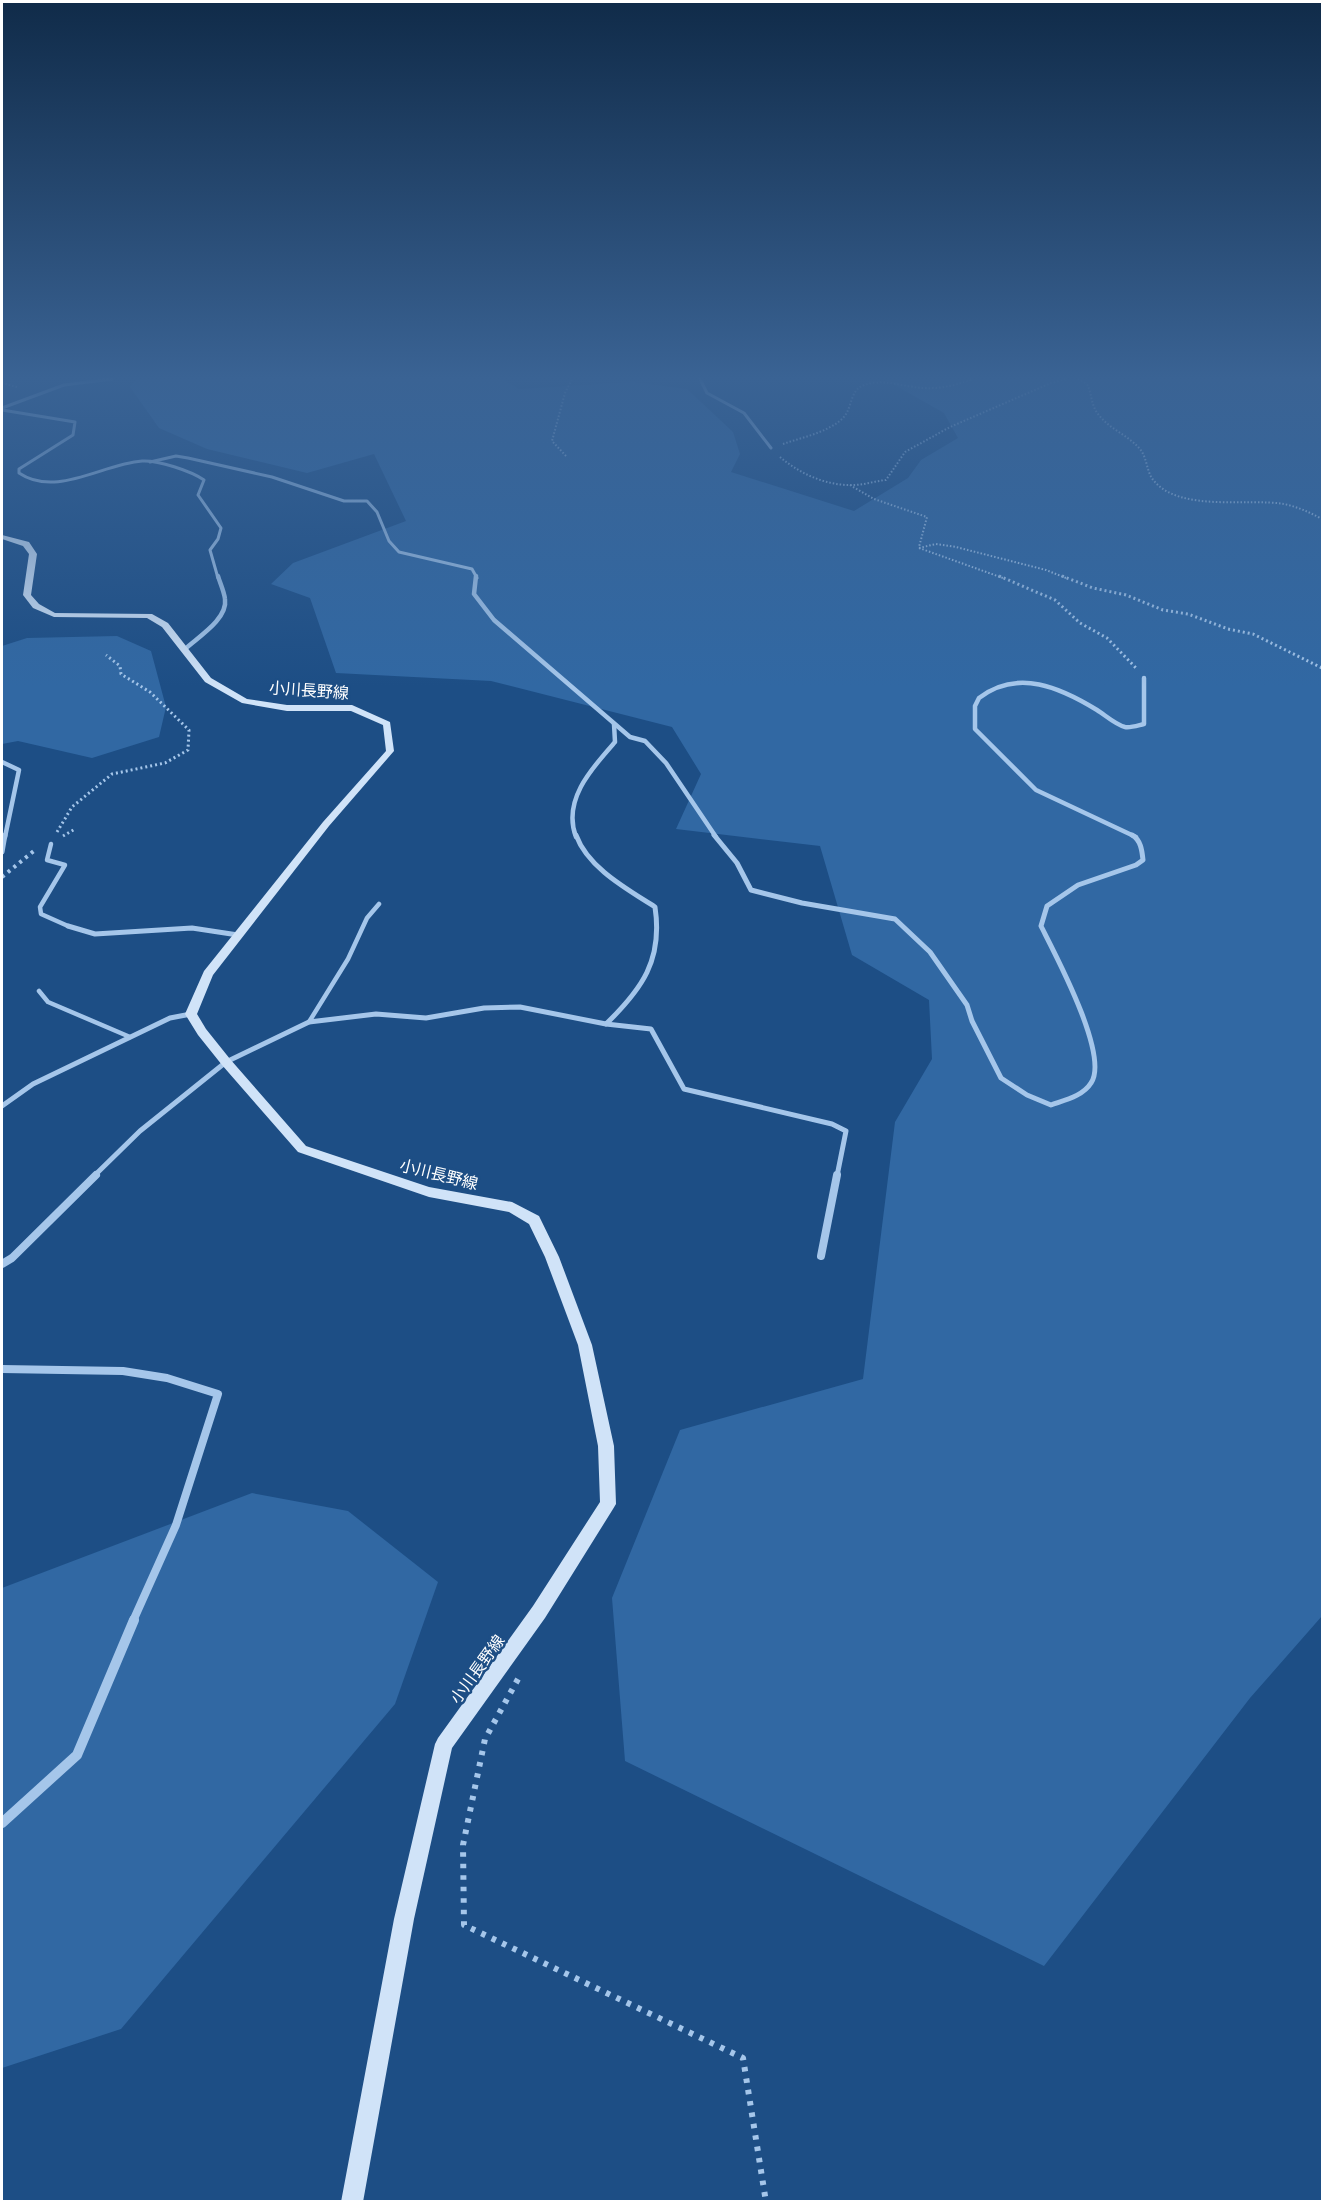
<svg xmlns="http://www.w3.org/2000/svg" width="1324" height="2203" font-family="Roboto,'Noto Sans JP',sans-serif">
<style>
.green{fill:#3168a3}
.lines{fill:none;stroke-linecap:round;stroke-linejoin:round}
.path-far3{stroke:#a5c6ea;stroke-width:2;stroke-dasharray:1.5 2;stroke-linecap:butt}
.path-far2{stroke:#a5c6ea;stroke-width:3;stroke-dasharray:2 3;stroke-linecap:butt}
.path-far1{stroke:#a5c6ea;stroke-width:4;stroke-dasharray:3 4.5;stroke-linecap:butt}
.path{stroke:#a5c6ea;stroke-width:6;stroke-dasharray:4.5 7;stroke-linecap:butt}
.service{stroke:#a5c6ea;stroke-width:4.5}
.minor-far4{stroke:#a5c6ea;stroke-width:3}
.minor-far3{stroke:#a5c6ea;stroke-width:4.5}
.minor-far2{stroke:#a5c6ea;stroke-width:5}
.minor-far1{stroke:#a5c6ea;stroke-width:8}
.minor{stroke:#a5c6ea;stroke-width:10}
.secondary{fill:#d0e3f8;fill-rule:evenodd}
.labels{text-anchor:middle;stroke-width:5;stroke-linejoin:round;paint-order:stroke}
.street-label{font-size:16px;fill:#fff;stroke:#1d4e85}
</style>
<rect width="100%" height="100%" fill="#1d4e85"/>
<g class="green">
<polygon points="137,379 502,379 519,389 633,382 687,389 733,432 740,454 731,472 854,511 908,478 921,460 958,438 944,413 884,379 1322,379 1322,1616 1250,1698 1044,1966 625,1761 612,1598 680,1430 863,1379 895,1122 932,1059 929,1000 852,955 820,846 676,829 701,774 672,727 491,681 336,673 310,598 271,584 293,563 406,521 374,454 307,473 207,449 159,428 130,387"/>
<polygon points="117,636 151,651 166,707 159,737 92,758 18,741 2,744 2,646 27,638"/>
<polygon points="252,1493 348,1511 438,1582 395,1704 121,2029 2,2068 2,1588"/>
</g>
<g class="lines">
<g class="path-far3">
<path d="M1078,379L1087,384C1092,394 1091,405 1098,414C1109,429 1128,435 1140,449C1148,459 1146,473 1155,482C1182,512 1248,498 1284,504C1298,507 1309,512 1322,519"/>
<polyline points="2,383 17,387"/>
<path d="M783,444C803,437 826,433 842,419C853,409 849,390 864,385C883,378 904,387 923,388C941,389 957,385 973,379"/>
<polyline points="566,456 552,441 565,393 572,379"/>
<path d="M780,457C800,474 827,486 853,485C864,485 875,481 886,480L905,452L950,427L1051,383L1066,379"/>
<polyline points="850,485 874,499 927,517 919,547"/>
<polyline points="919,548 936,544 956,547 1046,570 1066,578"/>
<polyline points="919,548 1003,578"/>
</g>
<g class="path-far2">
<polyline points="999,576 1055,600 1080,623 1107,638 1137,669"/>
<polyline points="1062,576 1093,588 1126,595 1163,610 1188,614 1228,629 1253,634 1322,668"/>
<polyline points="57,832 72,807 112,774 165,763 188,750 189,730 150,692 121,674 120,666 106,655"/>
<polyline points="63,836 75,829"/>
</g>
<polyline class="path-far1" points="2,877 35,850"/>
<polyline class="path" points="518,1679 485,1739 463,1845 464,1925 743,2058 766,2202"/>
<g class="service">
<polyline points="51,844 47,860 65,865 40,907 41,914 68,926"/>
<polyline points="39,991 48,1002 130,1037"/>
<polyline points="309,1022 348,959 367,918 379,904"/>
</g>
<g class="minor-far4">
<polyline points="700,379 707,393 744,413 771,448"/>
<polyline points="2,408 64,385 112,379"/>
<path d="M2,410L75,422L73,435L19,469V473C56,498 102,464 142,461C158,460 191,471 204,480L198,495L221,528L218,539L210,550L218,578"/>
<polyline points="150,462 176,456 188,458 272,477 344,501 367,501 377,512 389,541 399,552 472,569 477,578"/>
</g>
<g class="minor-far3">
<polyline points="476,576 474,594 494,620 630,737 645,741 666,763 716,837"/>
<path d="M185,649C198,637 228,619 225,599C224,591 220,583 218,576"/>
<polyline points="2,762 19,770 5,837"/>
<path d="M576,837C562,800 592,768 615,742L614,724"/>
<path d="M1136,837L1036,790L975,729V706L979,698C1018,668 1061,688 1097,710C1105,715 1116,725 1125,727C1131,728 1139,725 1144,724V678"/>
</g>
<g class="minor-far2">
<path d="M714,835L737,863L751,890L802,903L895,919L930,952L967,1005L972,1021L1001,1078L1027,1095L1051,1105C1065,1100 1083,1096 1091,1083C1110,1056 1055,954 1041,926L1047,906L1078,885L1136,865L1143,860C1142,851 1141,840 1132,835"/>
<polyline points="2,852 5,835"/>
<polyline points="68,926 95,934 192,928 238,935"/>
<polyline points="606,1024 651,1029 684,1089 832,1124 846,1131 837,1176"/>
<polyline points="2,1106 33,1084 170,1018 191,1014"/>
<path d="M94,1176L140,1131L226,1062L309,1022L376,1014L426,1018L484,1008L520,1007L606,1024C642,989 663,960 655,907C627,889 588,868 576,835"/>
</g>
<g class="minor-far1">
<polyline points="821,1256 837,1175"/>
<polyline points="2,1264 12,1258 96,1175"/>
<polyline points="2,1369 123,1371 167,1378 218,1394 176,1525 133,1621"/>
</g>
<polyline class="minor" points="2,1823 77,1755 134,1620"/>
<polygon class="secondary" points="2,535 29,542 37,554 31,595 39,604 55,613 152,614 168,623 211,678 247,699 287,705 352,705 390,722 394,751 329,826 213,975 197,1014 206,1029 230,1059 306,1146 429,1187 512,1202 539,1216 559,1257 592,1345 614,1446 616,1504 613,1509 545,1618 452,1748 414,1919 363,2202 341,2202 394,1919 435,1744 438,1738 533,1606 600,1502 598,1446 578,1345 545,1257 529,1224 509,1212 429,1197 298,1152 222,1065 198,1035 185,1014 204,971 323,822 386,751 383,725 351,711 287,711 242,703 205,682 162,627 147,618 54,617 33,608 23,595 29,554 23,546 2,539"/>
</g>
<linearGradient id="sky" x2="0" y2="1"><stop stop-color="#102b49"/><stop offset="0.55" stop-color="#3a6394"/><stop offset="1" stop-color="#3a6394" stop-opacity="0"/></linearGradient>
<rect width="1324" height="687" fill="url(#sky)"/>
<g class="labels">
<g class="street-label">
<text transform="translate(309 690) rotate(4)" y="6">小川長野線</text>
<text transform="translate(439 1174) rotate(14)" y="6">小川長野線</text>
<text transform="translate(477 1669) rotate(-54)" y="6">小川長野線</text>
</g>
</g>
<rect width="1324" height="2203" fill="none" stroke="#ffffff" stroke-width="6"/>
</svg>
